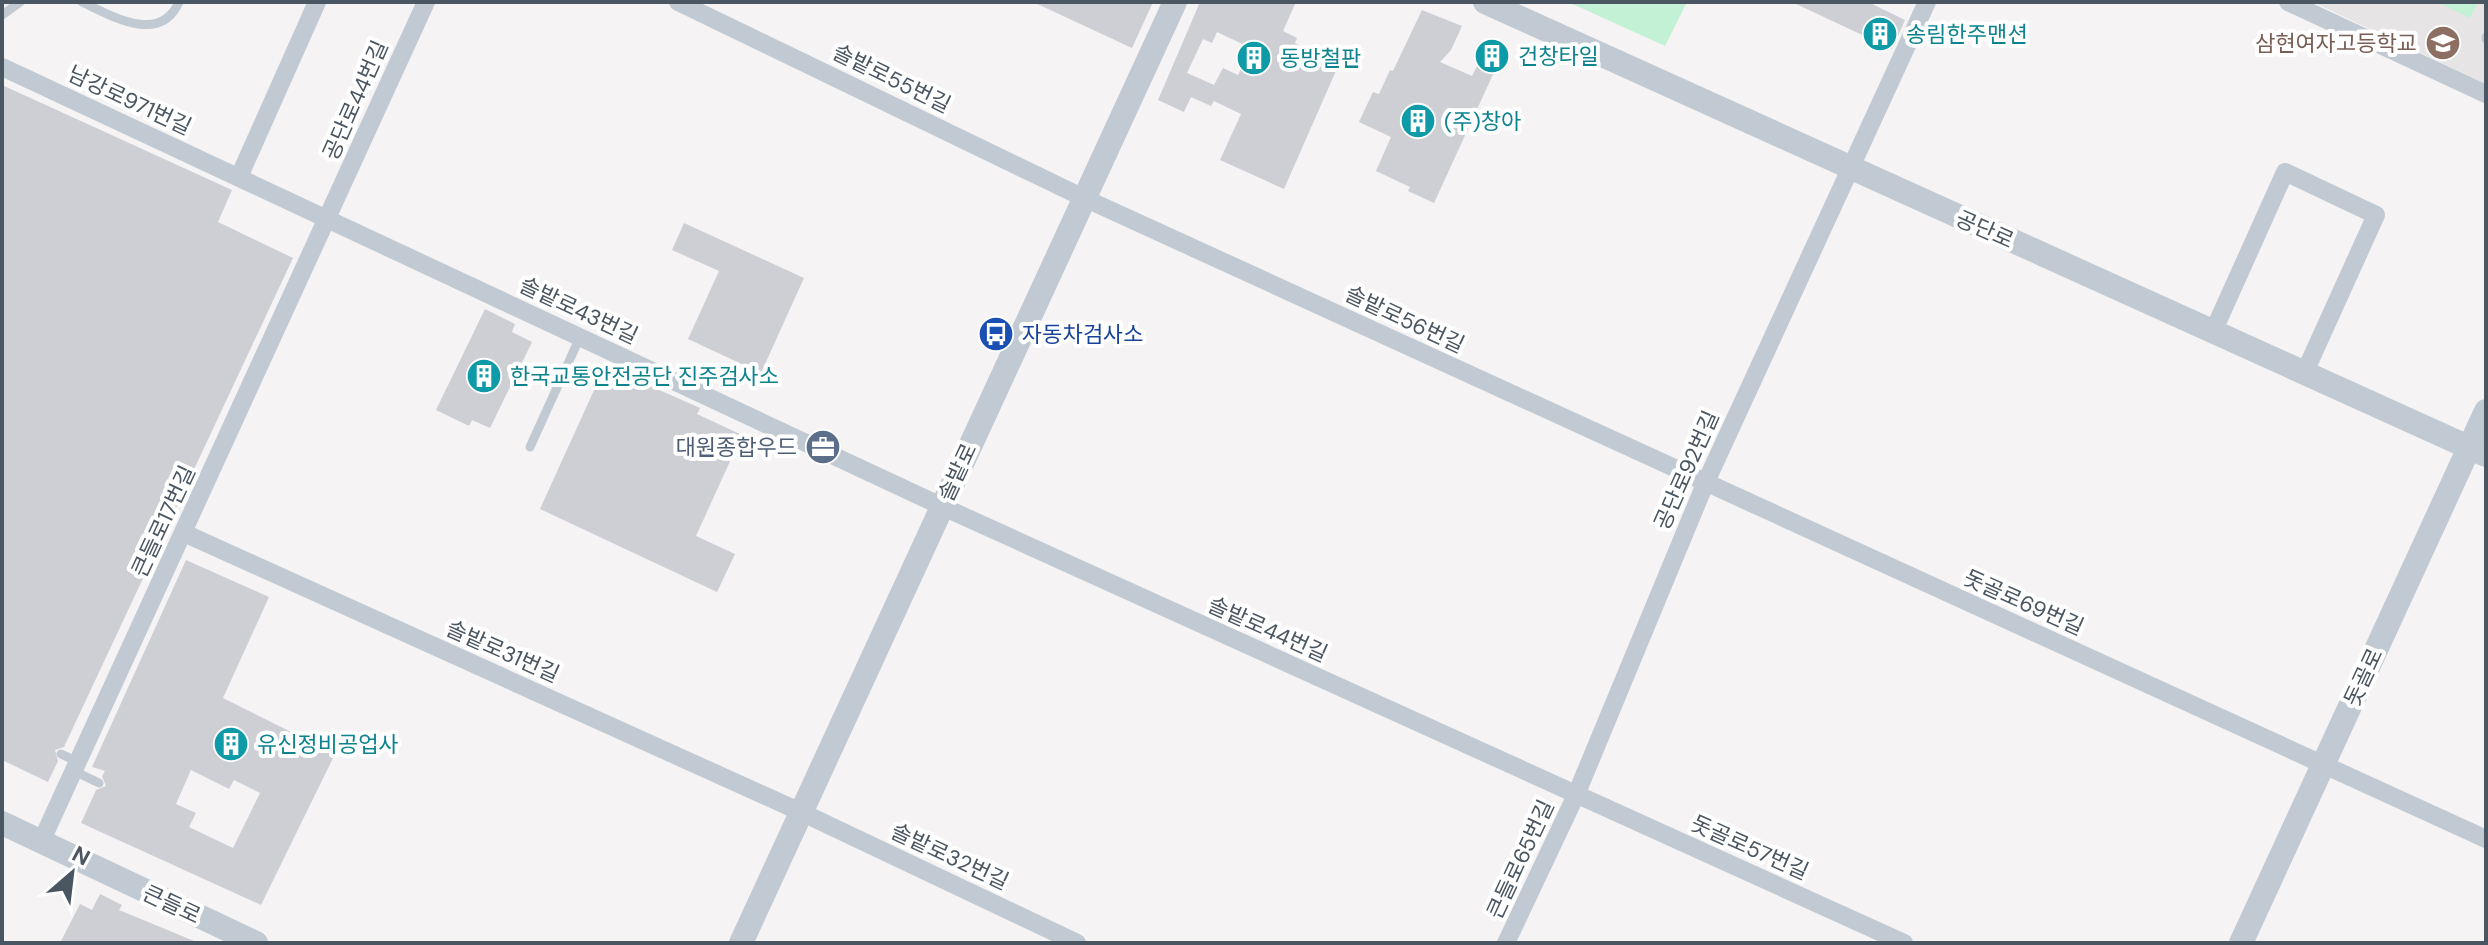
<svg xmlns="http://www.w3.org/2000/svg" width="2488" height="945" font-family="'DM Sans','Noto Sans KR',sans-serif">
<style>
.education{fill:#e6e4e5}
.green{fill:#c3f1d5}
.building{fill:#cdcfd5;fill-rule:evenodd}
.lines{fill:none;stroke-linecap:round;stroke-linejoin:round}
.service{stroke:#c1cad2;stroke-width:9}
.minor{stroke:#c1cad2;stroke-width:18}
.tertiary{stroke:#c1cad2;stroke-width:24}
.labels{text-anchor:middle;stroke-width:8;stroke-linejoin:round;paint-order:stroke}
.culture-label{font-size:22px;fill:#0d838f;stroke:#fff;text-anchor:start}
.education-label{font-size:22px;fill:#785e54;stroke:#fff;text-anchor:end}
.street-label{font-size:22px;fill:#4a5661;stroke:#fff}
.transit-label{font-size:22px;fill:#164399;stroke:#fff;text-anchor:start}
.service-label{font-size:22px;fill:#4e5e75;stroke:#fff;text-anchor:end}
</style>
<rect width="100%" height="100%" fill="#f5f3f3"/>
<polygon class="education" points="2313,2 2486,2 2486,84"/>
<g class="green">
<polygon points="1568,2 1687,2 1665,46"/>
<polygon points="2437,2 2478,2 2470,18"/>
</g>
<g class="building">
<polygon points="1033,2 1153,2 1132,48"/>
<path d="M1200,2H1296L1283,31L1297,38L1295,43L1339,64L1284,189L1220,160L1241,114L1214,101L1211,106L1191,97L1184,112L1158,100ZM1217,32L1251,48L1238,75L1223,68L1214,85L1187,73L1203,39L1212,43Z"/>
<polygon points="1792,2 1868,2 1905,20 1892,49"/>
<polygon points="1422,10 1462,26 1451,50 1440,62 1472,76 1491,39 1506,46 1434,203 1408,191 1410,187 1376,171 1391,137 1359,122 1373,92 1379,94 1390,70 1393,71"/>
<polygon points="2,85 232,190 218,222 293,258 64,747 55,750 58,761 48,782 2,760"/>
<polygon points="684,223 804,278 761,373 688,339 719,271 672,250"/>
<polygon points="485,309 515,324 512,332 532,342 490,428 472,420 469,426 436,410"/>
<polygon points="605,366 700,408 697,414 742,435 696,536 735,554 717,592 540,509"/>
<path d="M186,560L269,597L223,698L335,754L261,905L81,823L96,790L106,786L102,776L105,771L92,767ZM191,770L229,789L234,780L260,793L233,848L189,827L196,813L176,804Z"/>
<polygon points="100,894 122,905 119,910 199,943 60,943 80,904 92,910"/>
</g>
<g class="lines">
<g class="service">
<path d="M82,2C112,16 160,45 179,2"/>
<polyline points="2,15 20,2"/>
<polyline points="2486,37 2486,39"/>
<polyline points="530,447 580,337"/>
<polyline points="61,754 78,762"/>
<polyline points="74,771 99,783"/>
</g>
<g class="minor">
<polyline points="678,2 1084,198 2486,839"/>
<polyline points="2288,2 2486,94"/>
<polyline points="2,67 941,506 1904,943"/>
<polyline points="239,177 317,2"/>
<polyline points="2213,332 2285,172 2376,215 2304,374"/>
<polyline points="184,533 803,813 1077,943"/>
<polyline points="41,842 426,2"/>
<polyline points="1506,943 1576,795 1705,484 1927,2"/>
</g>
<g class="tertiary">
<polyline points="1485,2 2486,455"/>
<polyline points="2,823 256,943"/>
<polyline points="741,943 1175,2"/>
<polyline points="2241,943 2486,411"/>
</g>
</g>
<defs>
<symbol id="building-disc" viewBox="-11 -11 22 22"><circle r="9.5" fill="#0f9aa8" stroke="#fff"/><path d="M-4-6H4V6H1V3H-1V6H-4ZM-2.5-4.3h1.7v1.8h-1.7ZM.8-4.3h1.7v1.8H.8ZM-2.5-1h1.7V.8h-1.7ZM.8-1h1.7V.8H.8Z" fill="#fff"/></symbol>
<symbol id="school-disc" viewBox="-11 -11 22 22"><circle r="9.5" fill="#8d6e63" stroke="#fff"/><path d="M0-5L7-2L0 1L-7-2ZM-4 1L0 2.5L4 1V4Q0 6-4 4Z" fill="#fff"/></symbol>
<symbol id="bus-disc" viewBox="-11 -11 22 22"><circle r="9.5" fill="#1a4fb4" stroke="#fff"/><path d="M-5-6H5V4H4V6H2V4H-2V6H-4V4H-5ZM-3.5-4V0h7V-4ZM-3.5 1.2v1.5H-2V1.2ZM2 1.2v1.5H3.5V1.2Z" fill="#fff"/></symbol>
<symbol id="office-disc" viewBox="-11 -11 22 22"><circle r="9.5" fill="#5c6f8a" stroke="#fff"/><path d="M-6-3h4V-5.5h4V-3h4V5H-6ZM-1-4.5V-3h2v-1.5ZM-6 0V1H6V0Z" fill="#fff"/></symbol>
</defs>
<g fill-rule="evenodd">
<use href="#building-disc" x="1860" y="14" width="40" height="40"/>
<use href="#school-disc" x="2423" y="23" width="40" height="40"/>
<use href="#building-disc" x="1472" y="36" width="40" height="40"/>
<use href="#building-disc" x="1234" y="38" width="40" height="40"/>
<use href="#building-disc" x="1398" y="101" width="40" height="40"/>
<use href="#bus-disc" x="976" y="314" width="40" height="40"/>
<use href="#building-disc" x="464" y="356" width="40" height="40"/>
<use href="#office-disc" x="803" y="427" width="40" height="40"/>
<use href="#building-disc" x="211" y="724" width="40" height="40"/>
</g>
<g class="labels">
<g class="culture-label">
<text x="1906" y="42">송림한주맨션</text>
<text x="1518" y="64">건창타일</text>
<text x="1280" y="66">동방철판</text>
<text x="1444" y="129">(주)창아</text>
<text x="510" y="384">한국교통안전공단 진주검사소</text>
<text x="257" y="752">유신정비공업사</text>
</g>
<g class="education-label">
<text x="2417" y="51">삼현여자고등학교</text>
</g>
<g class="street-label">
<text transform="translate(892 78) rotate(26)" y="8">솔밭로55번길</text>
<text transform="translate(130 100) rotate(25)" y="8">남강로971번길</text>
<text transform="translate(355 100) rotate(-66)" y="8">공단로44번길</text>
<text transform="translate(1985 229) rotate(24)" y="8">공단로</text>
<text transform="translate(579 310) rotate(25)" y="8">솔밭로43번길</text>
<text transform="translate(1405 319) rotate(25)" y="8">솔밭로56번길</text>
<text transform="translate(1686 470) rotate(-66)" y="8">공단로92번길</text>
<text transform="translate(957 472) rotate(-65)" y="8">솔밭로</text>
<text transform="translate(163 521) rotate(-65)" y="8">큰들로17번길</text>
<text transform="translate(2024 602) rotate(24)" y="8">돗골로69번길</text>
<text transform="translate(1268 629) rotate(24)" y="8">솔밭로44번길</text>
<text transform="translate(503 651) rotate(24)" y="8">솔밭로31번길</text>
<text transform="translate(2363 677) rotate(-65)" y="8">돗골로</text>
<text transform="translate(1750 847) rotate(24)" y="8">돗골로57번길</text>
<text transform="translate(950 856) rotate(25)" y="8">솔밭로32번길</text>
<text transform="translate(1520 859) rotate(-65)" y="8">큰들로65번길</text>
<text transform="translate(172 904) rotate(25)" y="8">큰들로</text>
</g>
<g class="transit-label">
<text x="1022" y="342">자동차검사소</text>
</g>
<g class="service-label">
<text x="797" y="455">대원종합우드</text>
</g>
</g>
<rect width="2488" height="945" fill="none" stroke="#4a5661" stroke-width="8"/>
<g transform="translate(72 873) rotate(28)" stroke="#ffffff" stroke-width="6" paint-order="stroke">
<path d="M0-6L14 30L0 20L-14 30Z" fill="#4a5661"/>
<text y="-12" font-size="22" font-weight="bold" text-anchor="middle" fill="#4a5661">N</text>
</g>
</svg>
